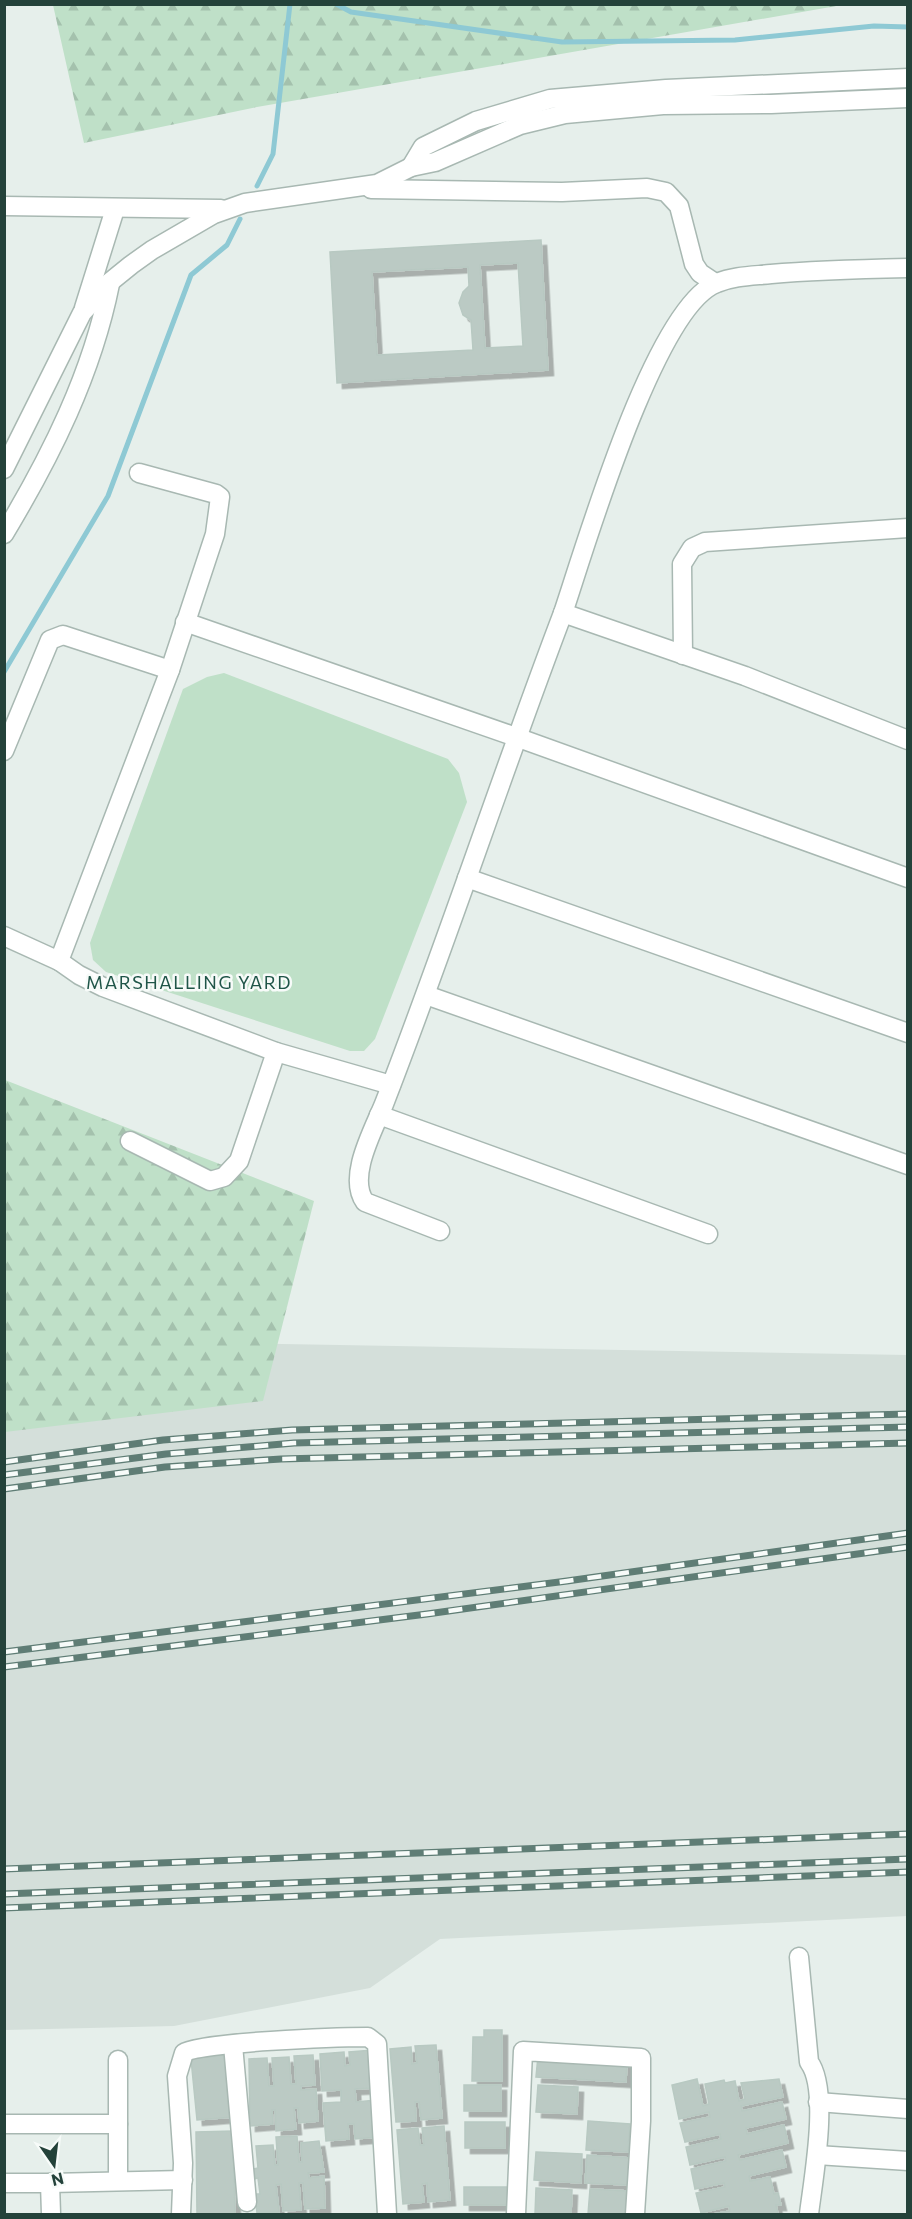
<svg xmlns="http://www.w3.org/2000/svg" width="912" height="2219" font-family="Commissioner,sans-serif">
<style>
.built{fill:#d4dfda}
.forest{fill:url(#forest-firs)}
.garden{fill:#bfe0c8}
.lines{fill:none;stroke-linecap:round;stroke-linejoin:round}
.stream{stroke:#8ec9d4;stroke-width:5}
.building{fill:#bbcac4;stroke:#b8c9c2;stroke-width:1.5;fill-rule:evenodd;filter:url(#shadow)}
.minor-casing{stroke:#a8b8b2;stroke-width:21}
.minor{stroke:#fff;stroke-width:18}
.rail-casing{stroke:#5f7d75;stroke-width:7}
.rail{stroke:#f7fbf9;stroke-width:4.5;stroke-dasharray:14;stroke-linecap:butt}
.labels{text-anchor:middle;stroke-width:5;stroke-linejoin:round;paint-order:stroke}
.neighbourhood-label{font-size:18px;letter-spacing:1.5px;fill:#1f5548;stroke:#f7fbf9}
</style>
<defs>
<pattern id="forest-firs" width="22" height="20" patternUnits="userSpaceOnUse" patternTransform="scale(1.5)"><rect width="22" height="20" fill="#bfe0c8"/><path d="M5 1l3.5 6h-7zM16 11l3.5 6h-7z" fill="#a4c1ad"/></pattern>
<filter id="shadow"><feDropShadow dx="5.5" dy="5.5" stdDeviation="0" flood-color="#0004"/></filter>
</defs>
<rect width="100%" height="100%" fill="#e6efeb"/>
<polygon class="built" points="168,1342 907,1355 907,1916 440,1939 370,1988 174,2026 5,2030 4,1362"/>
<g class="forest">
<polygon points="53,5 53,4 842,5 257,107 84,143"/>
<polygon points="5,1080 314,1201 263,1401 5,1432"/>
</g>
<polygon class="garden" points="224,673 448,759 459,773 467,802 375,1039 364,1051 350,1051 106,972 93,960 90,943 183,689 207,677"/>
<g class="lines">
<g class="stream">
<polyline points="336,4 351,12 562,42 735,40 874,26 908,27"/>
<polyline points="257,186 273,154 290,4"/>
<polyline points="4,672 108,496 191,275 227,245 240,219"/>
</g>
</g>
<g class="building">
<path d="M541,240L548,370L337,383L330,252ZM518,263L523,346L485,348L480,265ZM468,267L469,286L463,292L459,303L463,315L471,320L473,350L377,355L372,272Z"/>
<polygon points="484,2030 502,2030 502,2081 472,2081 473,2037 484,2037"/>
<polygon points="436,2045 442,2118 421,2120 419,2102 415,2102 416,2121 396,2122 390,2049 411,2047 412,2064 417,2063 415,2046"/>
<polygon points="373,2050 375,2088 355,2089 356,2102 376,2100 378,2137 355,2139 354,2124 348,2124 349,2139 326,2141 323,2103 341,2102 341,2090 322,2091 320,2054 344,2052 345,2066 350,2065 349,2052"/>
<polygon points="227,2055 233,2117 197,2120 191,2059"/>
<polygon points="313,2055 315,2085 301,2086 301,2090 316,2089 318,2121 299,2123 298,2108 294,2108 296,2129 276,2131 275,2110 272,2110 273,2124 250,2126 249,2059 267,2058 269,2086 274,2086 272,2058 289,2057 291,2084 296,2084 294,2056"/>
<polygon points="538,2056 627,2061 626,2082 536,2077"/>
<polygon points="697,2079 703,2106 709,2104 705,2084 724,2080 725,2083 735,2081 739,2101 745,2099 741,2083 779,2079 783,2097 741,2106 742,2111 782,2102 786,2119 746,2128 747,2134 784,2125 788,2143 738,2155 740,2160 782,2150 786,2167 749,2176 750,2181 770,2177 774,2194 778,2193 781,2205 776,2205 778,2214 713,2214 730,2211 729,2206 701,2213 696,2193 725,2187 724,2183 695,2189 691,2169 726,2161 725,2157 690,2165 686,2147 721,2139 720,2134 685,2142 680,2123 710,2117 709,2112 679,2119 672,2085"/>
<rect x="464" y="2085" width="37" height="26"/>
<polygon points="538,2085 578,2087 577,2114 536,2112"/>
<polygon points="588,2121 630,2124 628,2152 586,2150"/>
<rect x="465" y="2122" width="40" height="26"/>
<polygon points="444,2126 450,2200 428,2202 427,2183 422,2184 424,2202 403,2204 397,2130 418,2128 420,2145 424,2145 422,2128"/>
<polygon points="233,2131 235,2214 197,2214 196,2132"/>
<polygon points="297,2136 299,2162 302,2162 301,2143 319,2141 324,2172 308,2173 309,2178 324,2176 325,2208 305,2209 303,2183 299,2183 301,2210 283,2211 281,2184 276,2185 279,2212 257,2213 255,2194 260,2194 258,2178 254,2179 253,2169 258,2168 256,2146 273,2145 275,2165 278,2165 276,2137"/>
<polygon points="536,2152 582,2154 581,2183 534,2180"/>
<polygon points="587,2155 630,2158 628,2185 585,2183"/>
<rect x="464" y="2187" width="48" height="18"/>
<polygon points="536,2188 572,2190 571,2214 535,2214"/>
<polygon points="590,2189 629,2191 627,2214 588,2214"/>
</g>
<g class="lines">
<defs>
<g id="minor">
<polyline points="411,167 423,147 476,121 550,99 666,89 908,78"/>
<polyline points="371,189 562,192 647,188 666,192 679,206 694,264 700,273 715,283"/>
<polyline points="4,206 221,209"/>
<polyline points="84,308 115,209"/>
<polyline points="4,469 82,313 110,282 131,265 152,250 214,214 245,203 377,184 411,167 435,162 520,125 565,114 663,105 771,104 908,98"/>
<polyline points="139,473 216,494 220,497 215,534 170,670 59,961 79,975 103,987 276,1052 391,1085"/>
<path d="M4,534C51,456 92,374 110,284"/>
<path d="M563,613C585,548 655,306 717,283C734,276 752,276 771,274C816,270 862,269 908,268"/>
<polyline points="185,622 516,737 908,878"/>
<polyline points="683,655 682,564 692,548 705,542 908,528"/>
<polyline points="4,751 50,640 63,635 170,670"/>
<polyline points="467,878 908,1033"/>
<polyline points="4,936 59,961"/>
<polyline points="426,995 908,1165"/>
<polyline points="379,1115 708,1234"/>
<polyline points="130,1141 210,1181 224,1177 239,1161 276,1052"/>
<path d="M440,1231L365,1202C347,1177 373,1131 384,1104C447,942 501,776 563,613L745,676L908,740"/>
<path d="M799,1957L809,2062C830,2090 813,2180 809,2214"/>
<polyline points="233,2045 247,2202"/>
<polyline points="818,2102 908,2109"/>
<polyline points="4,2124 118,2124"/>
<polyline points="817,2155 908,2161"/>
<polyline points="118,2180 118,2060"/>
<polyline points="4,2183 50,2183 51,2214"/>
<polyline points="50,2183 183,2180"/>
<path d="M181,2214L183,2163L177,2076L184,2053C198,2042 341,2037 368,2037L377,2044L387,2214"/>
<polyline points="516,2214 523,2051 641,2058 641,2121 635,2214"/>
</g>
</defs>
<use href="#minor" class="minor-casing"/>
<use href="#minor" class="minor"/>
<defs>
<g id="rail">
<polyline points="4,1462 163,1440 292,1430 908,1414"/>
<polyline points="4,1475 166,1454 294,1443 908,1427"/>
<polyline points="4,1489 165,1467 281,1459 908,1443"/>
<polyline points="4,1652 567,1581 908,1533"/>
<polyline points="4,1667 427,1614 908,1547"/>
<polyline points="4,1869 908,1834"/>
<polyline points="4,1894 908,1859"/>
<polyline points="4,1908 908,1872"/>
</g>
</defs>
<use href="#rail" class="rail-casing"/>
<use href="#rail" class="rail"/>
</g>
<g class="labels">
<g class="neighbourhood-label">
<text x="189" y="989">MARSHALLING YARD</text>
</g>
</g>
<rect width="912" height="2219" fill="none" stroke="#24423a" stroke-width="12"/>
<g transform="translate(54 2165) rotate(166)" stroke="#f7fbf9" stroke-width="4.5" paint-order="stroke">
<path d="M0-4.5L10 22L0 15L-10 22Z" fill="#24423a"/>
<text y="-9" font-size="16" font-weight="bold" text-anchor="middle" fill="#24423a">N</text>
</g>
</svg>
